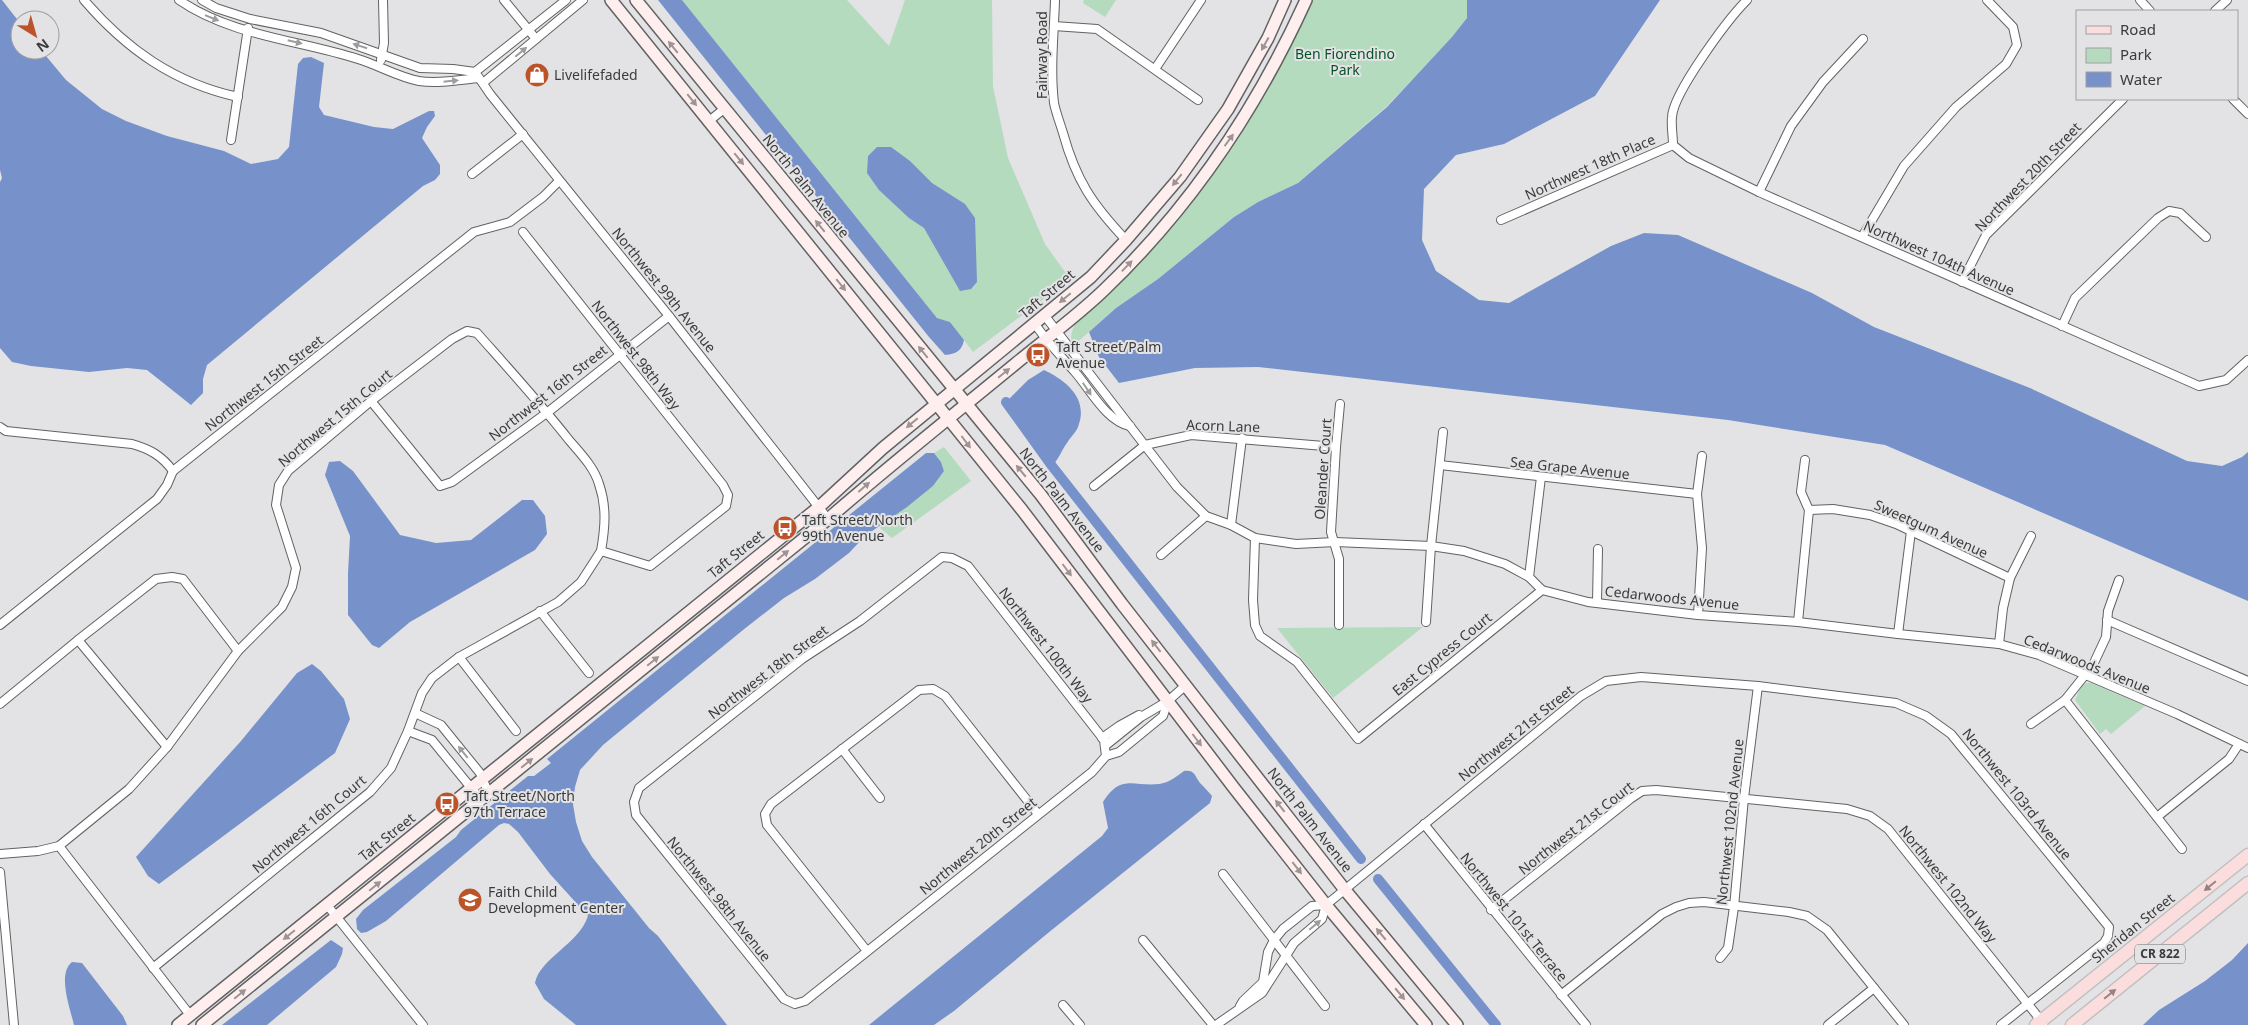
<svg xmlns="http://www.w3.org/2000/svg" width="2248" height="1025" font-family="'Noto Sans',sans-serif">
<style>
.green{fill:#b5dbbe}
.water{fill:#7792cb}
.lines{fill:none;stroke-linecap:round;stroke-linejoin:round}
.canal{stroke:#7792cb;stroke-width:10}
.street-casing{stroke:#616263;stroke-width:10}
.secondary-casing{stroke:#616263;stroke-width:14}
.primary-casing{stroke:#c0c0c1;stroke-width:15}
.street{stroke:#fff;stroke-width:8}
.secondary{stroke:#feeeee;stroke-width:11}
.primary{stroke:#fcddde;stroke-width:12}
.oneway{fill:#9d9d9e}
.oneway2{fill:#9c9495}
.oneway3{fill:#928485}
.labels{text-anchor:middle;stroke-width:4;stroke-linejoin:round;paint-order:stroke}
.shield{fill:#e3e3e5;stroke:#6d6d6f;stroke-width:1}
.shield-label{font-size:12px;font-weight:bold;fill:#3b3b3c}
.park-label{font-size:14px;fill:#085127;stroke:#e3e3e5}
.street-label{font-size:14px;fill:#3b3b3c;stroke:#e3e3e5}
.poi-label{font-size:14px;fill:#3b3b3c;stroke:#e3e3e5;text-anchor:start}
</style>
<rect width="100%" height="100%" fill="#e3e3e5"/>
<g class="green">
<polygon points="682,0 847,0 889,46 905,0 992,0 993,86 1008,158 1045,244 1070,279 973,352 950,322 937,318"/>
<polygon points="1084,0 1116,0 1105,17 1083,3"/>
<path d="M1307,0H1467V18L1452,38L1387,106L1298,183L1258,202L1234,217L1158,279L1116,308L1073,346C1070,337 1071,332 1075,324C1116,283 1159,246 1193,201C1241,140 1274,70 1307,0Z"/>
<polygon points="944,447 971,481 892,538 880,528 881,525 933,486 944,471 941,462 934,453"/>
<polygon points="1423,627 1333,698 1277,628"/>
<polygon points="2086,683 2091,683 2145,706 2111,734 2106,729 2100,734 2075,700 2081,687"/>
</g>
<g class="water">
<polygon points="0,0 2,0 20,23 20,50 41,50 66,80 102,109 126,121 167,136 224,151 251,164 278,159 289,147 298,64 303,58 311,57 324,63 319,107 324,115 374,127 393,129 429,111 434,111 435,116 427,127 422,138 440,165 440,174 435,180 423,186 207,365 203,379 203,393 191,405 147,370 127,368 89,372 31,366 12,362 0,348 0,182 2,178 0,170"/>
<path d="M658,0H682L937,318L950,322L964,340C962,351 956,354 945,355L929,337L812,191L808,184L782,155Z"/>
<polygon points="1467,0 1660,0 1595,96 1504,144 1456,155 1424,189 1422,240 1436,271 1479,300 1509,303 1611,246 1644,233 1678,235 1812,293 1874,327 2030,388 2187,461 2222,466 2242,457 2248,452 2248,601 1885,445 1728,420 1258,367 1195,368 1119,383 1099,357 1089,332 1116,308 1158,279 1234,217 1258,202 1298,183 1387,107 1452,37 1467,18"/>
<polygon points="877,147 891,147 910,161 932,183 965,204 975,218 977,282 971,289 960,291 924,228 909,218 879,190 867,173 868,156"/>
<path d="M1044,370C1067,381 1089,399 1078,427C1076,432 1070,438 1067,443C1061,451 1059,459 1052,466L1006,402L1028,380Z"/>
<path d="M926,453H934L941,462L944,471L933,486L907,507L865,536L849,553L815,579L784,598L743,630L603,745L580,770L575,787L573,804L576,822L582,841L592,857L649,928L658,936L727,1025H576L544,999L535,983C540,958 579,944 588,916L550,874L518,832L509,824L504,823L499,825L386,921L367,932L361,933L357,929L356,919L363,910L456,837L461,830L528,776H534L551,763L547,759Z"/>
<polygon points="340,461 353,471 400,535 436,543 471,540 522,500 533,500 545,516 547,534 535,550 410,622 379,648 372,645 348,615 348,573 350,536 325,475 329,462"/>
<polygon points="312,664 321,671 344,699 350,719 335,753 159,884 148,876 136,857 241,741 297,673"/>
<path d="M1184,771C1195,770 1194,775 1200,783C1204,787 1208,791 1212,796L1210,803L1048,933L954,1011L934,1025H869L1102,836L1108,828L1103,802C1121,773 1134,787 1159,784C1169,783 1177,776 1184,771Z"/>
<polygon points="331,940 343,948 342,954 336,967 267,1025 222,1025"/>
<polygon points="2248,943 2248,1025 2143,1025 2159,1010 2205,981 2232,960"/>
<path d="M72,962L82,963L123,1016L127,1025H74C70,1008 57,974 72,962Z"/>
</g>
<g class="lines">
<g class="canal">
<polyline points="1006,402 1052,466 1361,859"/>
<polyline points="1378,879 1496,1025"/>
</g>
<defs>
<g id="street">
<path d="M84,0C126,49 174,83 238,97"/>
<path d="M179,0C231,36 299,40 358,59C378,65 398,77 419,81C439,84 459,80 479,78"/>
<polyline points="202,0 216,8 250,19 321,33 420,68 453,69 475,72 490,94 669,316 828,519"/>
<polyline points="504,0 536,39"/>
<path d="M1055,0C1054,34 1050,69 1054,103C1056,113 1060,123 1063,133C1076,180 1092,204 1126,240"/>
<polyline points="2140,0 2150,11"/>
<polyline points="2215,11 2227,0"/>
<polyline points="1054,26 1097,29 1198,100"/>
<polyline points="381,60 384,43 383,0"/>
<polyline points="1155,69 1201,0"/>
<polyline points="475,72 566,0"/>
<polyline points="483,83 583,0"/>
<polyline points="2233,99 2248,114"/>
<polyline points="709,121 724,109"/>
<polyline points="231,140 248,28"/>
<polyline points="1673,145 1689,158 1759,192 2199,386 2226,380 2248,360"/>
<polyline points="472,174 523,134"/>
<polyline points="1759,192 1791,126 1823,82 1863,39"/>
<path d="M1501,220L1673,145C1673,136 1671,126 1672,117C1673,93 1728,19 1747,0"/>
<polyline points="1862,237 1904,166 1956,107 2006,64 2017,45 2013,27 1987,0"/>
<polyline points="1962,282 1986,235 2123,99"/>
<polyline points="1045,316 1177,487 1206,516 1231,525 1255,538 1296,544 1335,542 1431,546 1464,551 1505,564 1529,577 1542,590 1588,602 1698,615 1798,622 1898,634 1999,644 2039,655 2177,714 2248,748"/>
<path d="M1035,324C1047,342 1061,356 1075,372C1090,389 1106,421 1130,426"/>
<polyline points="2062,326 2075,298 2158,218 2169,211 2180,213 2206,237"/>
<polyline points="371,401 440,486 452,482 548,412 669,316"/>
<path d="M0,427L6,431L132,444C150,449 162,456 173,471"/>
<polyline points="1440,465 1697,494"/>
<polyline points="1094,486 1145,445 1191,435 1336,447"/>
<polyline points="1809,510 1833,509 1870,515 1896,524 2010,578"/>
<polyline points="1231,525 1242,438"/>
<polyline points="1255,538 1253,600 1255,625 1260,636 1297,662 1358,739 1542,590"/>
<polyline points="1161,555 1206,516"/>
<polyline points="1529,577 1541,477"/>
<polyline points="1597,603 1598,549"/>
<polyline points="540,611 589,673"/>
<polyline points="1698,615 1702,548 1697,494 1702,456"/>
<polyline points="2107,620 2248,681"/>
<polyline points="1426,622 1431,546 1443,432"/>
<polyline points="1798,622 1809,510 1801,492 1805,460"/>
<polyline points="0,625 157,499 167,485 173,471 474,232 510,222 543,197 559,181"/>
<polyline points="1339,625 1339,559 1331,532 1336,447 1340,404"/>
<polyline points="1898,634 1911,531"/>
<polyline points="78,640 167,747"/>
<polyline points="1999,644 2003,608 2010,578 2031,536"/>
<polyline points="459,657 516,731"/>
<polyline points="2065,700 2182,849"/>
<polyline points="0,704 78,640 156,579 172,577 183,579 238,651"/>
<polyline points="415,713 441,725 480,773 489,794"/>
<polyline points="2031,724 2065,700 2093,665 2106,637 2108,611 2119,580"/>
<polyline points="408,731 432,740 481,800"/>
<polyline points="1102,738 1119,726 1139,715"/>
<polyline points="1105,746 1141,717 1168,701 1186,685"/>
<polyline points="842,749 880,798"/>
<polyline points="1106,756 1104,740 968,566 952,558 942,557 860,621 802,659 639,788 634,802 636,815 784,999 795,1004 805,1001 1092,772 1106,756 1119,752 1163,716 1168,701"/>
<polyline points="2157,817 2229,759 2239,744"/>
<polyline points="1424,824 1586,1025"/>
<polyline points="59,846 190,1015"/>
<path d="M0,854L38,851L59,846L129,789L167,747L238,651L282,607L292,587L296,568L276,505L279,485L288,471L371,401L452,339L467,331L477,333C508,368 540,403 569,440C580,453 594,467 599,484C607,507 605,528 601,551"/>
<polyline points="0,872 14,1025"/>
<polyline points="1223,874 1325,1006"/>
<polyline points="327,905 423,1025"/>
<polyline points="1491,910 1630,799 1642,791 1656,790 1847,809 1870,816 1888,829 2043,1023"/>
<polyline points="1143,940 1213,1025"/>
<polyline points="867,951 767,825 765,814 771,804 919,690 933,689 945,696 1038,814"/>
<polyline points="1720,958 1728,948 1734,907 1744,798 1758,686"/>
<polyline points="153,968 370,792 391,768 408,731 422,693 432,678 459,657 558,602 581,582 601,551 650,566 726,506 728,495 723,485 523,232"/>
<polyline points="1561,995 1662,914 1676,907 1689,903 1704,902 1789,912 1807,916 1827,930 1904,1025"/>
<polyline points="1063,1005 1080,1025"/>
<polyline points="1240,1006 1243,1001 1263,982 1268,952 1274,940 1283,929 1312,906 1326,905"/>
<polyline points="1216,1025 1262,993 1294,943 1322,919 1326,905 1581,696 1606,681 1641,677 1758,686 1896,703 1926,716 1951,734 2109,927 2108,936 2104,943 2001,1025"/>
<polyline points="1828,1025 1874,988"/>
</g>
<g id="secondary">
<polyline points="611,0 1022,510 1234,788 1326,905 1426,1025"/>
<polyline points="636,0 1041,495 1122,604 1345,890 1457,1025"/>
<polyline points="178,1025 819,507 883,448 1091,277 1126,240 1180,177 1228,109 1268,38 1285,0"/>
<path d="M202,1025L828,519C889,466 952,416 1014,365C1044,340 1076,317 1104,290C1190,208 1257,108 1306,0"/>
</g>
<g id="primary">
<polyline points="2036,1025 2248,855"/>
<polyline points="2072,1025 2248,883"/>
</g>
</defs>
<use href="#street" class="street-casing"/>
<use href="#secondary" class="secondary-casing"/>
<use href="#primary" class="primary-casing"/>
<use href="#street" class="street"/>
<use href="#secondary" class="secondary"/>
<use href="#primary" class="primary"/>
</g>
<defs><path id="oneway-solid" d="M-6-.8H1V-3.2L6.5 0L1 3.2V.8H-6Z" transform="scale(1.25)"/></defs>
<g class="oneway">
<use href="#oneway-solid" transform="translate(212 18) rotate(22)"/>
<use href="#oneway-solid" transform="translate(295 42) rotate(13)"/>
<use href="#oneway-solid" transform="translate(360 46) rotate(-162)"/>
<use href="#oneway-solid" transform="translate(521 52) rotate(-40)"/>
<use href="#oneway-solid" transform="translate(451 81) rotate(-6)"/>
<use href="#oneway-solid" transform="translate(1087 389) rotate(56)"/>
<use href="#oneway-solid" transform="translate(463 752) rotate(-129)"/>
<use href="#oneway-solid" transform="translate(1315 925) rotate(-40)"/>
</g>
<g class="oneway2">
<use href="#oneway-solid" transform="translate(1265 44) rotate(119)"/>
<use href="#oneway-solid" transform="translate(673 47) rotate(-129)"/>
<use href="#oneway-solid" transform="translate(692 100) rotate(51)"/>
<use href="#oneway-solid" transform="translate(1229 140) rotate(-54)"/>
<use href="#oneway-solid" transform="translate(739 159) rotate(51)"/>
<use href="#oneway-solid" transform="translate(1177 180) rotate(129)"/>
<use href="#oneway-solid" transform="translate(820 226) rotate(-129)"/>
<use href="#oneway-solid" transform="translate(1127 266) rotate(-46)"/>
<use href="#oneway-solid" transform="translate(841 285) rotate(51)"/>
<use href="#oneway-solid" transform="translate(1065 298) rotate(140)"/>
<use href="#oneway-solid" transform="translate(923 352) rotate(-129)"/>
<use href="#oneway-solid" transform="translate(1004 373) rotate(-39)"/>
<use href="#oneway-solid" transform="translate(912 423) rotate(140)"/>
<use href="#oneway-solid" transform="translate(966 442) rotate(53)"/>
<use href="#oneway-solid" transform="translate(1021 471) rotate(-130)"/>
<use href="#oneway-solid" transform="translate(864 487) rotate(-41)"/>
<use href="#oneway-solid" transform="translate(783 555) rotate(-39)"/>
<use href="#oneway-solid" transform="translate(1067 570) rotate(53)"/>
<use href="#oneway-solid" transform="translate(1156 646) rotate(-128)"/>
<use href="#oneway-solid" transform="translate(653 661) rotate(-39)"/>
<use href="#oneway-solid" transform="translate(1197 740) rotate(53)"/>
<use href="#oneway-solid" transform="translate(527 763) rotate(-39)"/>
<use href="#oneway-solid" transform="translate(1280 806) rotate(-128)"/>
<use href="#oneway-solid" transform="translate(1297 868) rotate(52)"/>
<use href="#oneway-solid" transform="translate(375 886) rotate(-39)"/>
<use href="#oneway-solid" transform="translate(1381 934) rotate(-130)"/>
<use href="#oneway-solid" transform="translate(289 935) rotate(141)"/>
<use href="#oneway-solid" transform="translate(240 994) rotate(-39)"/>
<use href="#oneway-solid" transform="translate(1400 994) rotate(50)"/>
</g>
<g class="oneway3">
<use href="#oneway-solid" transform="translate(2210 886) rotate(141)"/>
<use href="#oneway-solid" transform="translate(2110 994) rotate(-39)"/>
</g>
<defs>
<symbol id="shop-disc" viewBox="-11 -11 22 22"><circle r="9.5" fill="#bb542a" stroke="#e3e3e5"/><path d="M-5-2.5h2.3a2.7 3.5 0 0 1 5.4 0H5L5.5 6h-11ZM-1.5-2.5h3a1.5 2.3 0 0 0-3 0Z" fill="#fff"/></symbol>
<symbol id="bus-disc" viewBox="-11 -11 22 22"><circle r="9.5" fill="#bb542a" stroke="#e3e3e5"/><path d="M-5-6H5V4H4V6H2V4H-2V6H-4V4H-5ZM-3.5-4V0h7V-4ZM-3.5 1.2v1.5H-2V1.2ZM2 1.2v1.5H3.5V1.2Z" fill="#fff"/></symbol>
<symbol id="school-disc" viewBox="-11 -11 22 22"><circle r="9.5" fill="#bb542a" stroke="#e3e3e5"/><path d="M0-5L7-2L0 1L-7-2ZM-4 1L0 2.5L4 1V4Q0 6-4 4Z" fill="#fff"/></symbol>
</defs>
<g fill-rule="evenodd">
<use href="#shop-disc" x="523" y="61" width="28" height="28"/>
<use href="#bus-disc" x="1024" y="341" width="28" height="28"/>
<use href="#bus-disc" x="771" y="514" width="28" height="28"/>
<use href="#bus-disc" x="433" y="790" width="28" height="28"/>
<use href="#school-disc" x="456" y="886" width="28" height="28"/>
</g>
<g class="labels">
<rect class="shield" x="2135" y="944.5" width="50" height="19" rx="4"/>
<g class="shield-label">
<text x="2160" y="958">CR 822</text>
</g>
<g class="park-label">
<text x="1345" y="59">Ben Fiorendino<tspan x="1345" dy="16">Park</tspan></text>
</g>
<g class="street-label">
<text transform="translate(1042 55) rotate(-90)" y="5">Fairway Road</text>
<text transform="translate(1590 167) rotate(-24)" y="5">Northwest 18th Place</text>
<text transform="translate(2028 177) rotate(-46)" y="5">Northwest 20th Street</text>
<text transform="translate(806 186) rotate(51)" y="5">North Palm Avenue</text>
<text transform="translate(1939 258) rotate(24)" y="5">Northwest 104th Avenue</text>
<text transform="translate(664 290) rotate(51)" y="5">Northwest 99th Avenue</text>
<text transform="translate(1047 294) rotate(-40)" y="5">Taft Street</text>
<text transform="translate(636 355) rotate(52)" y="5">Northwest 98th Way</text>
<text transform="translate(264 383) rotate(-38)" y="5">Northwest 15th Street</text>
<text transform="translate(548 393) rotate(-38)" y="5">Northwest 16th Street</text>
<text transform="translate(335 418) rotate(-40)" y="5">Northwest 15th Court</text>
<text transform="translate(1223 426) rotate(2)" y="5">Acorn Lane</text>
<text transform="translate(1570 468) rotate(6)" y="5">Sea Grape Avenue</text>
<text transform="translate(1323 469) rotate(-86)" y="5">Oleander Court</text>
<text transform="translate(1062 500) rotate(52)" y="5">North Palm Avenue</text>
<text transform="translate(1931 529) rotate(24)" y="5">Sweetgum Avenue</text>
<text transform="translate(736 554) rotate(-39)" y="5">Taft Street</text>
<text transform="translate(1672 598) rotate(6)" y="5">Cedarwoods Avenue</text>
<text transform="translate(1046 645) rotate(52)" y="5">Northwest 100th Way</text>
<text transform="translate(1442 654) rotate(-39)" y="5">East Cypress Court</text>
<text transform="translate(2087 664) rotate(22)" y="5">Cedarwoods Avenue</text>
<text transform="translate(768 672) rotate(-37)" y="5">Northwest 18th Street</text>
<text transform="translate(1516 733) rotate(-39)" y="5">Northwest 21st Street</text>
<text transform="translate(2017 794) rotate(51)" y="5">Northwest 103rd Avenue</text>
<text transform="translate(1310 820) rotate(52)" y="5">North Palm Avenue</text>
<text transform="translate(1730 822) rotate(-84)" y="5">Northwest 102nd Avenue</text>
<text transform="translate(309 824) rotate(-40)" y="5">Northwest 16th Court</text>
<text transform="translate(1576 828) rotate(-38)" y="5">Northwest 21st Court</text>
<text transform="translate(387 837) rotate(-39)" y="5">Taft Street</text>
<text transform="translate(978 846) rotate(-39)" y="5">Northwest 20th Street</text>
<text transform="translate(1948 884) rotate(51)" y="5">Northwest 102nd Way</text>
<text transform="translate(719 899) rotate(51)" y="5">Northwest 98th Avenue</text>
<text transform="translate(1514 917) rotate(51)" y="5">Northwest 101st Terrace</text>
<text transform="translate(2133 928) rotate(-39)" y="5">Sheridan Street</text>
</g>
<g class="poi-label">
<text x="554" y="80">Livelifefaded</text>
<text x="1056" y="352">Taft Street/Palm<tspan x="1056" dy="16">Avenue</tspan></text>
<text x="802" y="525">Taft Street/North<tspan x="802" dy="16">99th Avenue</tspan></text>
<text x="464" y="801">Taft Street/North<tspan x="464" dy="16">97th Terrace</tspan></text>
<text x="488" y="897">Faith Child<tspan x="488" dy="16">Development Center</tspan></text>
</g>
</g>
<rect x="2076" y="10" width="162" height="90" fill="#e3e3e5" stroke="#a0a0a1"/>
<rect x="2086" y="26" width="25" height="8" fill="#fcddde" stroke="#a0a0a1"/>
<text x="2120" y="35" font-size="15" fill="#3b3b3c">Road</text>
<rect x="2086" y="48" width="25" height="15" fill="#b5dbbe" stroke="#a0a0a1"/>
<text x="2120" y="60" font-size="15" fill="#3b3b3c">Park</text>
<rect x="2086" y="72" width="25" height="15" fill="#7792cb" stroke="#a0a0a1"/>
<text x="2120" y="85" font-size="15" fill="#3b3b3c">Water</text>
<g transform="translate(35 35) rotate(143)"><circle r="24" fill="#e3e3e5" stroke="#a0a0a1"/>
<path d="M0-4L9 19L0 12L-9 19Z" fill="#bb542a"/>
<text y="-8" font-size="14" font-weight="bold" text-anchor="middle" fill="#3b3b3c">N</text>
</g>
</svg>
